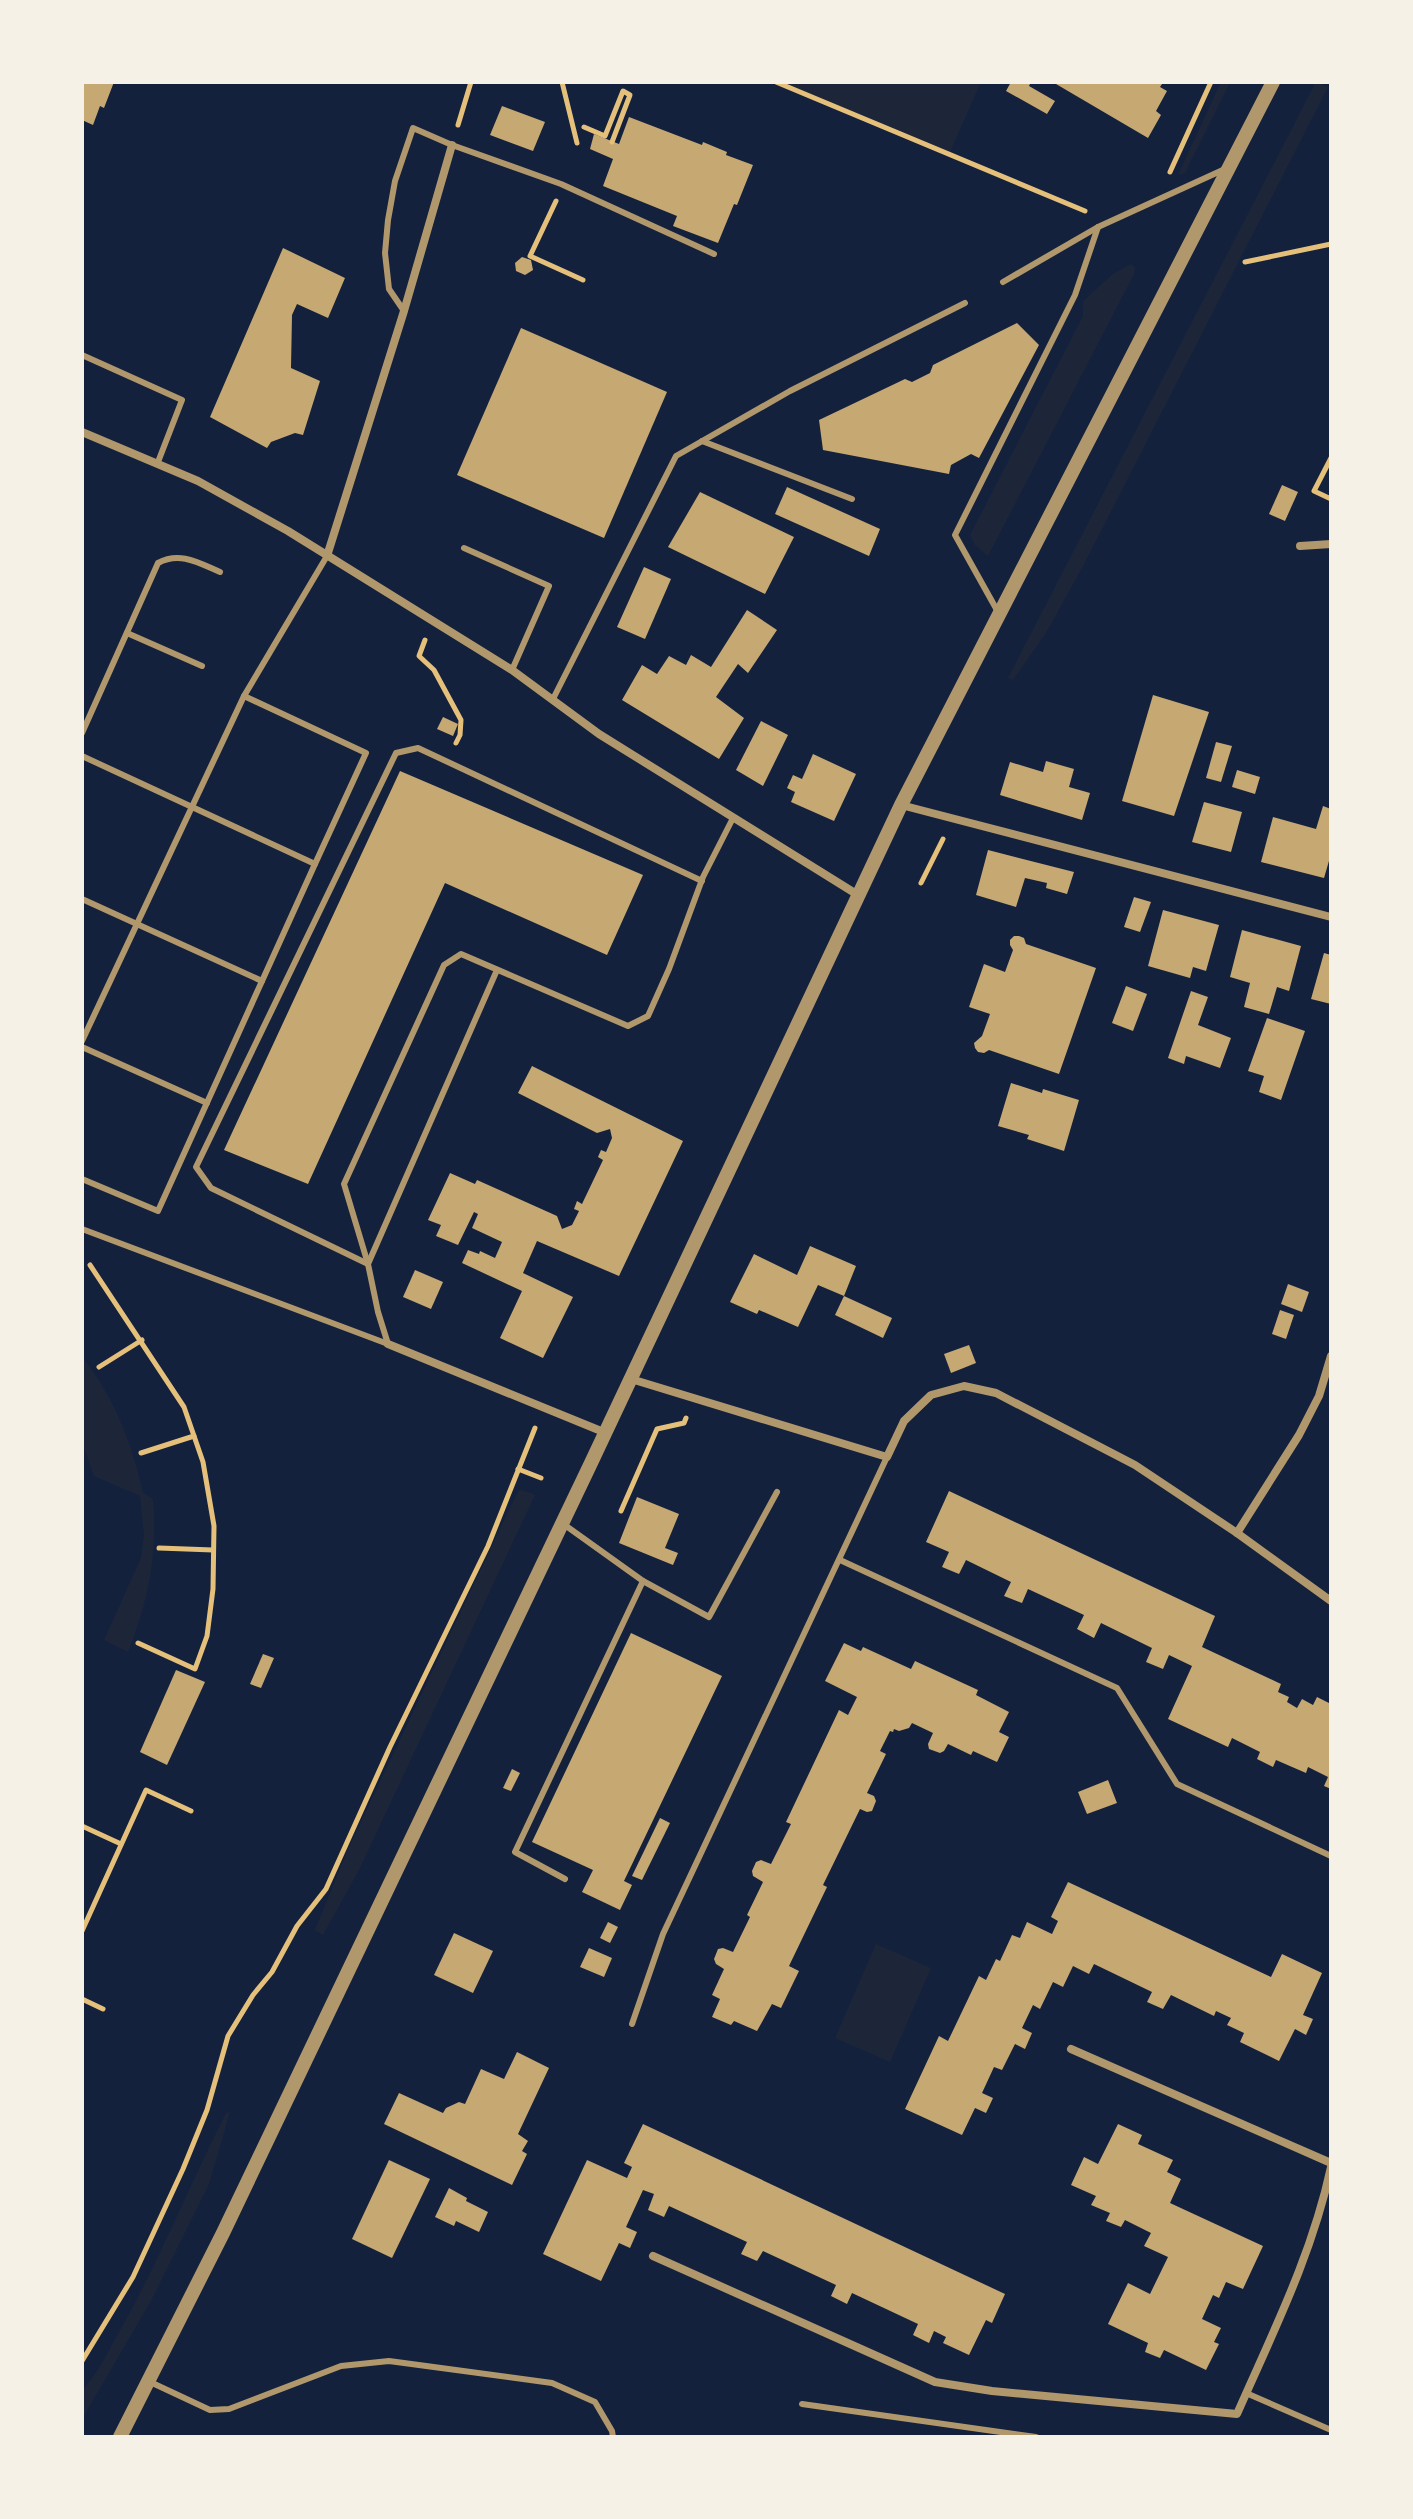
<svg xmlns="http://www.w3.org/2000/svg" width="1413" height="2519" font-family="Lato,sans-serif">
<style>
.green{fill:#1d2539}
.building{fill:#c6a872}
.lines{fill:none;stroke-linecap:round;stroke-linejoin:round}
.path{stroke:#e5c07b;stroke-width:5}
.service{stroke:#b1986c;stroke-width:6}
.minor{stroke:#b1986c;stroke-width:8}
.tertiary{stroke:#b1986c;stroke-width:14}
</style>
<rect width="100%" height="100%" fill="#14213d"/>
<g class="green">
<polygon points="779,82 981,82 950,152"/>
<polygon points="1221,82 1230,82 1185,173 1178,175"/>
<polygon points="1316,82 1328,87 1082,568 1046,633 1013,680 1008,678"/>
<polygon points="1131,264 1135,268 1134,274 988,556 975,545 970,535 1083,316 1083,301 1113,274"/>
<path d="M82,1357C114,1397 132,1443 143,1493L153,1499C158,1553 148,1602 128,1652L104,1640L141,1558L144,1535L140,1496L94,1476L82,1442Z"/>
<polygon points="522,1490 535,1495 359,1870 323,1935 315,1930 348,1849 518,1491"/>
<polygon points="876,1944 931,1968 890,2062 835,2038"/>
<path d="M230,2112L209,2184L152,2299L82,2419V2390C98,2374 107,2353 118,2334C159,2262 189,2186 226,2113Z"/>
</g>
<g class="building">
<polygon points="82,82 114,82 104,108 100,106 93,125 82,120"/>
<polygon points="1011,82 1031,82 1029,86 1055,101 1047,114 1006,91"/>
<polygon points="1057,82 1158,82 1162,84 1160,87 1167,91 1156,111 1161,115 1148,138 1056,84"/>
<polygon points="502,106 545,122 533,151 490,135"/>
<polygon points="629,117 702,145 703,142 727,152 726,155 753,165 737,205 734,204 718,243 673,226 677,216 603,186 613,159 590,149 594,134 619,144"/>
<polygon points="283,248 345,278 328,318 297,304 292,315 291,368 320,381 303,435 295,433 271,442 267,448 210,417"/>
<polygon points="522,257 531,260 533,270 525,275 516,271 515,263"/>
<polygon points="1017,323 1039,345 979,458 971,454 951,465 949,474 823,450 819,420 905,379 912,382 930,373 933,365"/>
<polygon points="521,328 667,392 604,538 457,475"/>
<polygon points="1282,485 1298,492 1285,521 1269,514"/>
<polygon points="787,487 880,529 869,556 775,514"/>
<polygon points="700,492 794,537 765,594 668,547"/>
<polygon points="644,567 671,579 645,639 617,627"/>
<polygon points="747,610 777,630 748,673 738,664 716,697 744,718 719,759 622,700 642,665 657,674 669,656 686,665 691,655 711,667"/>
<polygon points="1153,695 1209,712 1174,816 1122,801"/>
<polygon points="443,717 458,724 453,736 437,729"/>
<polygon points="761,721 788,735 763,786 736,770"/>
<polygon points="1216,742 1232,746 1221,782 1206,778"/>
<polygon points="813,754 856,774 834,821 791,802 795,792 787,788 793,775 802,779"/>
<polygon points="1046,761 1074,769 1069,787 1090,793 1082,820 1000,795 1010,762 1043,772"/>
<polygon points="1237,770 1260,777 1255,794 1232,787"/>
<polygon points="400,771 643,875 607,955 445,883 308,1184 224,1150"/>
<polygon points="1204,802 1242,812 1231,852 1192,842"/>
<polygon points="1323,806 1331,809 1331,854 1324,878 1261,862 1273,817 1316,829"/>
<polygon points="988,850 1074,872 1067,894 1046,888 1047,883 1025,878 1016,907 976,895"/>
<polygon points="1134,897 1151,902 1140,932 1124,927"/>
<polygon points="1163,910 1219,925 1206,971 1193,967 1190,978 1148,966"/>
<polygon points="1242,930 1301,946 1289,991 1277,987 1269,1014 1244,1007 1250,983 1230,977"/>
<polygon points="1014,936 1019,936 1024,938 1026,944 1096,968 1059,1074 989,1050 984,1053 978,1052 975,1048 974,1043 982,1036 990,1014 969,1007 984,964 1005,972 1013,950 1010,945 1010,940"/>
<polygon points="1324,953 1331,955 1331,1004 1311,999"/>
<polygon points="1126,986 1147,994 1133,1031 1112,1023"/>
<polygon points="1191,991 1208,997 1198,1025 1231,1038 1220,1068 1186,1056 1184,1064 1168,1058"/>
<polygon points="1267,1018 1305,1031 1281,1100 1259,1092 1264,1076 1248,1071"/>
<polygon points="532,1066 683,1141 619,1276 537,1241 523,1273 573,1297 543,1358 500,1338 522,1291 462,1263 468,1250 479,1254 480,1251 495,1258 502,1242 472,1228 478,1214 474,1212 458,1245 436,1236 441,1225 428,1220 450,1173 475,1184 477,1180 557,1216 562,1229 572,1225 579,1211 574,1209 577,1201 582,1204 603,1160 598,1157 601,1150 606,1152 612,1138 610,1129 597,1133 518,1093"/>
<polygon points="1011,1083 1042,1093 1043,1089 1079,1100 1064,1151 1027,1139 1029,1135 998,1126"/>
<polygon points="810,1246 856,1266 844,1296 892,1318 883,1338 835,1315 844,1296 818,1285 798,1327 759,1310 757,1314 730,1302 754,1254 797,1275"/>
<polygon points="415,1270 443,1282 431,1309 403,1297"/>
<polygon points="1288,1284 1309,1292 1302,1312 1281,1304"/>
<polygon points="1280,1310 1294,1315 1286,1339 1272,1334"/>
<polygon points="969,1345 976,1363 951,1373 944,1354"/>
<polygon points="949,1491 1215,1616 1202,1647 1281,1684 1278,1692 1289,1697 1287,1702 1297,1708 1302,1699 1313,1705 1317,1697 1331,1704 1331,1789 1324,1786 1328,1777 1308,1767 1306,1773 1276,1760 1273,1767 1257,1759 1260,1752 1232,1738 1228,1747 1168,1719 1192,1666 1169,1655 1163,1669 1146,1662 1152,1648 1101,1623 1094,1638 1077,1629 1084,1615 1028,1589 1022,1603 1004,1596 1011,1582 966,1560 959,1574 942,1567 949,1552 926,1542"/>
<polygon points="637,1497 679,1514 665,1548 678,1553 673,1565 619,1543"/>
<polygon points="631,1633 722,1676 624,1881 632,1885 620,1910 582,1892 593,1870 532,1842"/>
<polygon points="844,1643 861,1651 863,1647 911,1669 915,1661 978,1690 976,1695 1009,1712 999,1732 1009,1737 997,1762 973,1751 971,1755 948,1744 944,1751 940,1753 929,1749 928,1744 933,1733 912,1723 909,1728 899,1731 894,1729 893,1732 890,1731 880,1751 886,1754 867,1793 874,1796 876,1801 872,1811 867,1812 860,1809 823,1885 827,1887 789,1966 799,1971 781,2008 772,2004 757,2031 734,2021 731,2025 712,2017 720,1999 712,1995 724,1969 716,1964 714,1959 718,1949 723,1948 733,1952 750,1917 747,1915 763,1882 753,1876 752,1871 756,1862 761,1860 771,1864 791,1824 786,1822 839,1710 848,1715 857,1697 825,1681"/>
<polygon points="263,1654 274,1658 261,1688 250,1684"/>
<polygon points="176,1670 205,1682 167,1765 140,1752"/>
<polygon points="512,1769 520,1773 511,1791 503,1788"/>
<polygon points="1108,1780 1117,1803 1087,1814 1078,1792"/>
<polygon points="660,1818 670,1823 642,1880 632,1876"/>
<polygon points="1068,1882 1271,1977 1282,1954 1322,1973 1303,2015 1313,2019 1306,2035 1295,2029 1279,2061 1240,2042 1244,2033 1227,2025 1231,2018 1216,2011 1214,2016 1171,1995 1163,2009 1147,2002 1152,1992 1094,1964 1089,1974 1073,1966 1063,1987 1053,1982 1040,2009 1033,2005 1022,2028 1032,2033 1025,2049 1015,2044 1002,2070 994,2067 982,2093 993,2098 986,2113 975,2108 962,2135 905,2109 939,2036 948,2041 979,1976 986,1980 996,1959 1000,1961 1012,1935 1020,1938 1027,1922 1052,1934 1058,1921 1051,1917"/>
<polygon points="608,1922 618,1927 610,1943 600,1938"/>
<polygon points="454,1933 493,1951 473,1993 434,1975"/>
<polygon points="589,1948 612,1958 604,1977 580,1967"/>
<polygon points="517,2052 549,2068 518,2134 528,2141 522,2151 527,2154 512,2185 384,2124 399,2093 443,2113 446,2108 459,2102 465,2104 481,2069 504,2079"/>
<polygon points="643,2124 1005,2294 992,2323 986,2320 969,2355 943,2343 946,2337 934,2331 929,2343 913,2335 918,2324 852,2293 847,2304 831,2296 836,2285 763,2251 757,2261 741,2254 747,2242 669,2206 664,2217 648,2210 654,2194 643,2190 626,2227 637,2232 630,2248 619,2243 601,2281 543,2254 587,2160 627,2178 632,2167 624,2163"/>
<polygon points="1118,2124 1142,2135 1138,2144 1173,2160 1167,2172 1181,2179 1170,2203 1263,2246 1243,2289 1226,2282 1219,2298 1213,2295 1202,2319 1221,2328 1214,2342 1219,2344 1206,2370 1164,2350 1160,2358 1145,2352 1148,2343 1108,2324 1128,2283 1150,2294 1168,2257 1144,2246 1151,2233 1125,2220 1121,2227 1106,2221 1110,2213 1091,2205 1096,2196 1071,2185 1084,2157 1098,2164"/>
<polygon points="389,2160 430,2179 392,2258 352,2239"/>
<polygon points="449,2188 467,2198 466,2201 488,2212 479,2232 456,2221 454,2226 435,2217"/>
</g>
<g class="lines">
<g class="path">
<polyline points="562,82 577,143"/>
<polyline points="776,82 1085,211"/>
<polyline points="458,125 471,82"/>
<polyline points="584,127 605,136 623,91 630,95 612,142"/>
<polyline points="1170,172 1211,82"/>
<polyline points="556,201 530,256 583,280"/>
<polyline points="1245,262 1331,244"/>
<polyline points="1331,458 1314,491 1331,499"/>
<polyline points="425,640 419,656 434,670 461,720 460,735 456,743"/>
<polyline points="921,883 943,839"/>
<polyline points="90,1265 184,1407 203,1462 214,1526 213,1589 207,1636 195,1669 138,1643"/>
<polyline points="99,1367 142,1340"/>
<polyline points="141,1453 194,1436"/>
<polyline points="518,1469 541,1478"/>
<polyline points="621,1511 657,1429 684,1423 686,1418"/>
<polyline points="159,1548 213,1550"/>
<polyline points="82,1826 121,1844"/>
<polyline points="82,1931 146,1790 191,1811"/>
<polyline points="82,1999 103,2009"/>
<polyline points="82,2361 133,2277 183,2169 207,2110 228,2036 253,1995 272,1972 297,1926 326,1889 390,1747 488,1546 535,1428"/>
</g>
<g class="service">
<polyline points="1003,282 1098,227 1225,169"/>
<polyline points="404,311 389,289 385,253 388,220 395,181 413,128 452,145 561,184 714,254"/>
<polyline points="82,355 182,400 158,462"/>
<polyline points="702,441 852,499"/>
<polyline points="464,548 549,586 512,670"/>
<polyline points="998,612 955,535 1075,295 1098,227"/>
<polyline points="127,633 202,666"/>
<polyline points="244,696 366,753 315,864"/>
<polyline points="553,699 676,456 790,391 965,303"/>
<path d="M82,733L158,563C180,551 199,563 220,572"/>
<polyline points="82,756 315,864 158,1211 82,1179"/>
<polyline points="82,899 262,981"/>
<polyline points="82,1041 244,696 327,556"/>
<polyline points="82,1047 207,1103"/>
<polyline points="82,1229 388,1344"/>
<polyline points="368,1264 211,1188 196,1167 396,753 418,748 702,881"/>
<polyline points="368,1264 344,1184 444,965 461,954 628,1026 648,1016 669,969 703,877 733,818"/>
<polyline points="388,1344 378,1312 368,1264 497,970"/>
<polyline points="562,1523 643,1581 709,1617 777,1492"/>
<polyline points="840,1560 1117,1688 1177,1784 1331,1856"/>
<polyline points="565,1879 515,1852 643,1581"/>
<polyline points="632,2024 663,1934 887,1457"/>
<polyline points="148,2381 210,2410 229,2409 341,2366 389,2361 552,2383 595,2402 612,2431 613,2437"/>
<polyline points="1246,2393 1331,2430"/>
<polyline points="802,2404 1036,2437"/>
</g>
<g class="minor">
<polyline points="82,432 198,481 288,531 512,670 599,734 858,895"/>
<polyline points="1300,546 1331,544"/>
<polyline points="327,556 404,311 452,145"/>
<polyline points="901,805 1331,917"/>
<polyline points="388,1344 606,1433"/>
<polyline points="631,1379 887,1457 904,1421 931,1395 964,1386 996,1393 1135,1465 1237,1533 1331,1601"/>
<polyline points="1237,1533 1299,1435 1319,1396 1331,1356"/>
<polyline points="1071,2049 1331,2163"/>
<path d="M653,2256L935,2382L992,2391L1237,2414C1273,2332 1312,2255 1331,2167"/>
</g>
<polyline class="tertiary" points="120,2437 223,2233 591,1463 901,805 1273,82"/>
</g>
<rect width="1413" height="2519" fill="none" stroke="#f6f1e7" stroke-width="168"/>
</svg>
